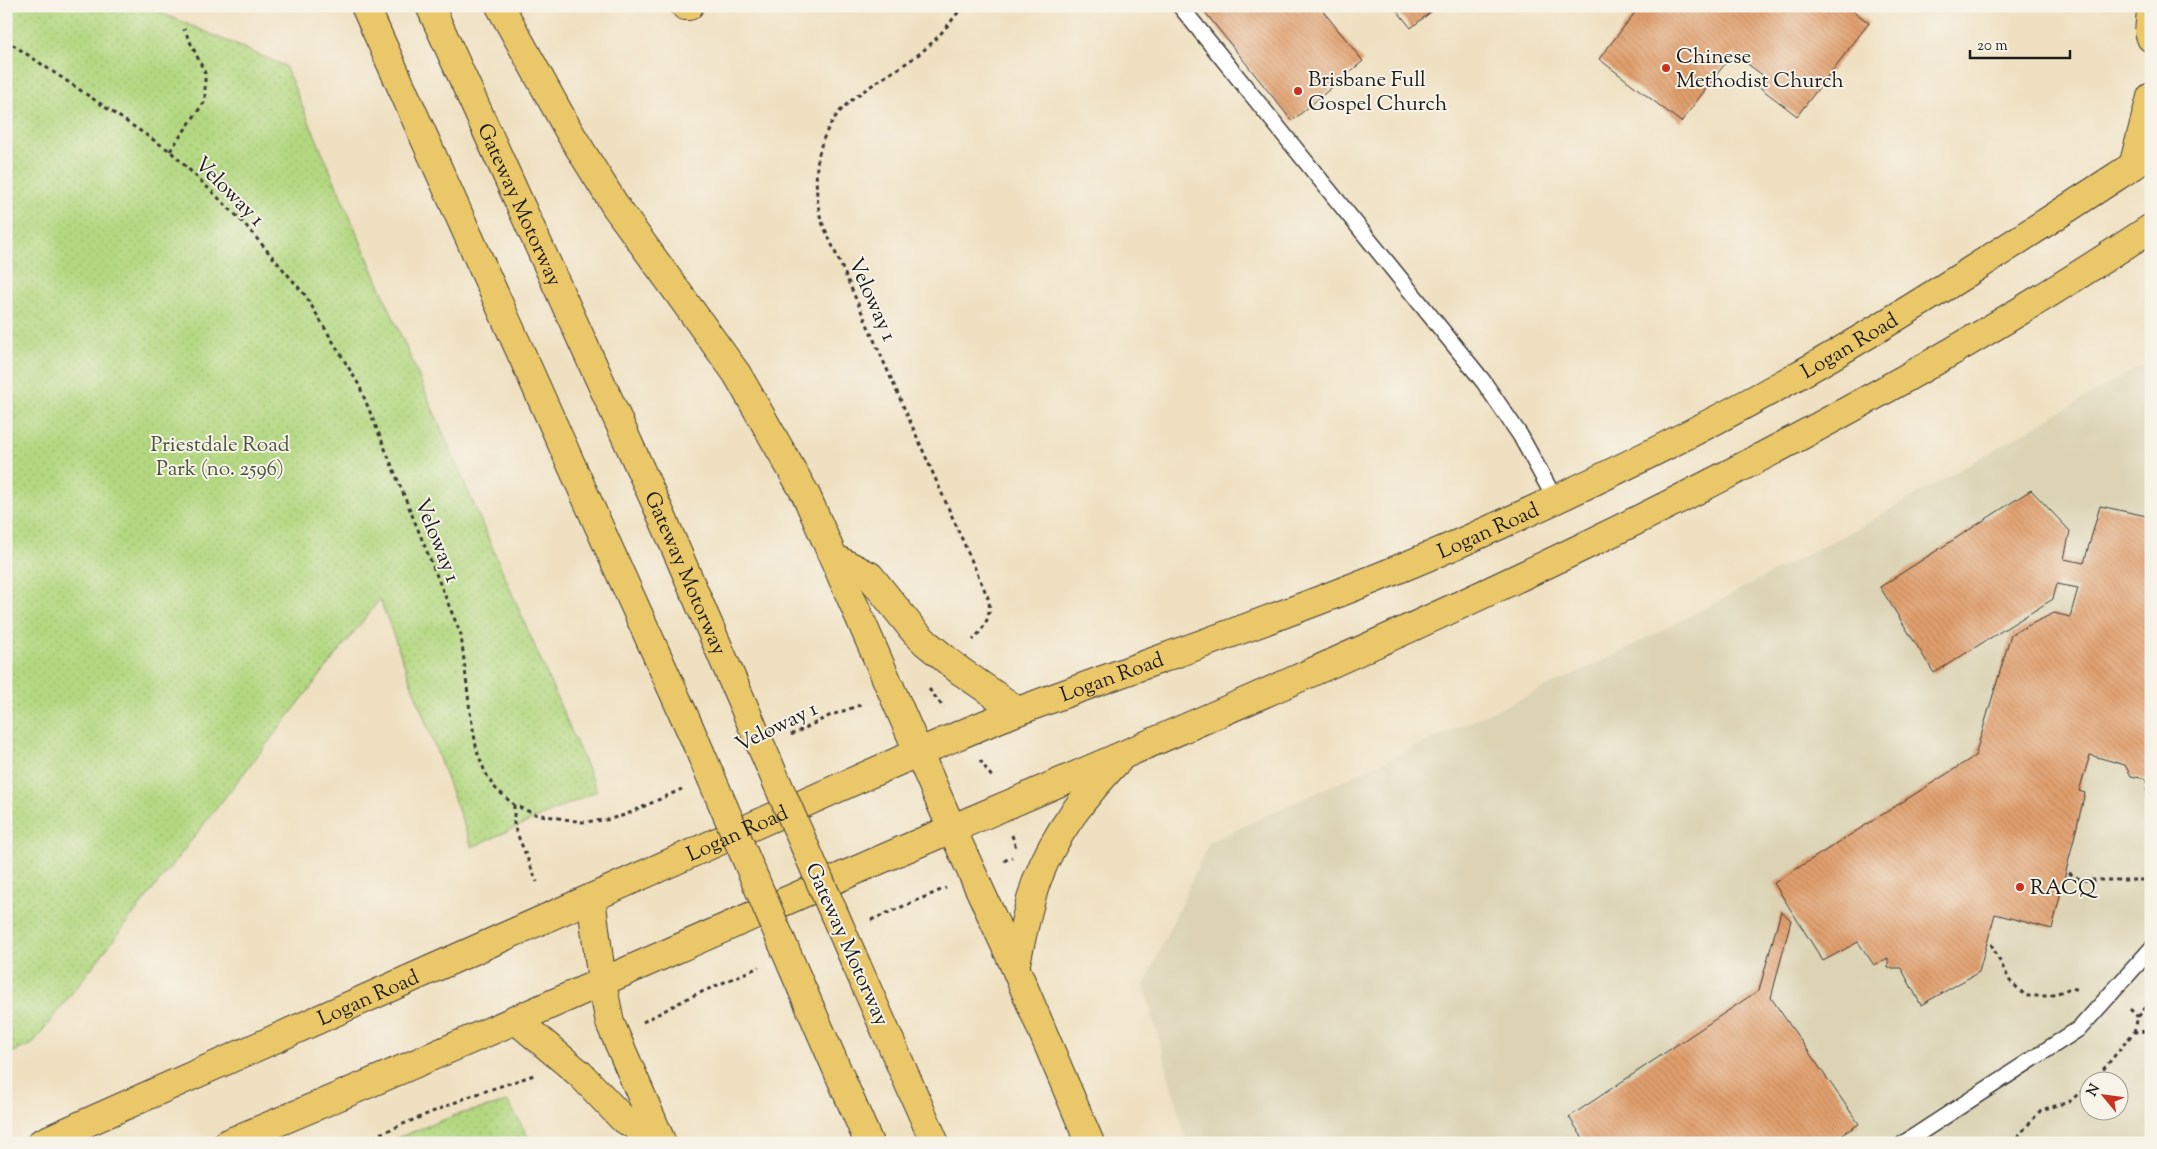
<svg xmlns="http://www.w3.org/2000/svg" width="2157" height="1149" font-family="'Sorts Mill Goudy',serif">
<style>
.built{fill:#dbd3b4;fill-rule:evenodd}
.park{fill:url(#park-dots);stroke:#687a4e}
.building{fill:url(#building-back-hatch)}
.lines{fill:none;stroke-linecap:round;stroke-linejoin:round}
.service-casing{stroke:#3c3935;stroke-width:18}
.primary-casing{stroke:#3c3935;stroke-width:30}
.motorway-casing{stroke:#3c3935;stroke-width:30}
.path{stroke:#3c3935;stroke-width:3;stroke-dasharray:4 4;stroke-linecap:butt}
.service{stroke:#fff;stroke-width:15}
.primary{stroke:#eac769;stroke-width:28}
.motorway{stroke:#eac769;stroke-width:28}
.motorway-bridge-casing{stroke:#3c3935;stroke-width:30;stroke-linecap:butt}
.motorway-bridge{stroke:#eac769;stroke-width:28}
.poi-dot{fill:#c8321e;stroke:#f7f3e8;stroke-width:2}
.labels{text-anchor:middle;stroke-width:4;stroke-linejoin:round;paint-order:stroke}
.poi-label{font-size:21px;fill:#1c1c1c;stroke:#f7f3e8;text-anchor:start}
.street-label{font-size:21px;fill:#1c1c1c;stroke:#f7f3e8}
.park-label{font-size:21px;fill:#4a543a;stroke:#f7f3e8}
</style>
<defs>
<pattern id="park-dots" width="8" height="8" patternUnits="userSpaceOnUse" patternTransform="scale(1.25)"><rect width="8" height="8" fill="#b4d881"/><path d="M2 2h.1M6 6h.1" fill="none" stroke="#9ab96f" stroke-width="1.8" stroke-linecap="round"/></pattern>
<pattern id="building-back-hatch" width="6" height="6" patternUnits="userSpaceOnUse" patternTransform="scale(1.25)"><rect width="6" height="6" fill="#e19f6d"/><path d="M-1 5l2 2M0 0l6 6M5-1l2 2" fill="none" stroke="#c0885e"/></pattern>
</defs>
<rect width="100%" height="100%" fill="#f7f3e8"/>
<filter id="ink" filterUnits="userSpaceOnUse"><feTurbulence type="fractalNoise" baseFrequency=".02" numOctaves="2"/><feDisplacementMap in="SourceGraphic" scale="10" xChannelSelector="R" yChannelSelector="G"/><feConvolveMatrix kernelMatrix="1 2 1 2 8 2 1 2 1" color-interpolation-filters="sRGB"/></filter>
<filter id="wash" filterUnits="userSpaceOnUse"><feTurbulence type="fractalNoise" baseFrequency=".0096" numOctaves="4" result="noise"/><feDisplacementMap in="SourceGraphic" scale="20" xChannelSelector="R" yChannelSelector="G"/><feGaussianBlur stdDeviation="1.12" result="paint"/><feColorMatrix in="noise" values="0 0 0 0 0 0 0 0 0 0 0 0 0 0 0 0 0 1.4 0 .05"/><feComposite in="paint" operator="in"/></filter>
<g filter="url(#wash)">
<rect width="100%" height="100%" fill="#efe0c1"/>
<path class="built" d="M2151,360V1143H1187L1144,985L1209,842L1609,658L1860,527ZM2090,1082H2120V1112H2090Z"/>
<g class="park">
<polygon points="6,6 145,6 285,66 597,791 472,847 380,599 32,1044 6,1055"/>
<polygon points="508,1102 532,1143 384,1143 456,1115"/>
</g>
<g id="blocks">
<g class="building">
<polygon points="1211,6 1319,6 1363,61 1292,121 1204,11"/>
<polygon points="1393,6 1438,6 1411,28"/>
<polygon points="1640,6 1847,6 1869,23 1797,116 1758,86 1765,77 1733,53 1681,122 1599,59"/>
<polygon points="2031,490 2070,531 2064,559 2084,563 2100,506 2151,517 2151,780 2131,776 2125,765 2090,755 2079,791 2085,793 2052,929 1995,914 1979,972 1921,1005 1901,968 1888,968 1888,958 1874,965 1858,942 1823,961 1774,883 1975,756 2011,634 2054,613 2070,617 2078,588 2057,584 2053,599 1934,673 1880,587"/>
<polygon points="1781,911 1791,920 1771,998 1859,1124 1828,1143 1586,1143 1569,1117 1759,990"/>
</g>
</g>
</g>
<g filter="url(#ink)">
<use href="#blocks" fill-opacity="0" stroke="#3c3935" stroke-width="1"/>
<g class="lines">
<defs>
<g id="service">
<polyline points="1180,6 1483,381 1520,435 1555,499"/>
<polyline points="1904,1143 2080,1028 2151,949"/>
</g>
<g id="primary">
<polyline points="2151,10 2149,32 2151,38"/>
<polyline points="2133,166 2151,97"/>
<path id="s1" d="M41,1143L919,752C953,738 986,723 1021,710C1178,651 1338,599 1491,529C1607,477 1720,421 1830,357C1939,293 2045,223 2151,154"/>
<path d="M228,1143C473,1042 713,931 956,827C1365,651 1778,476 2151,228"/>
</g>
<g id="motorway">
<polyline points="365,6 695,740"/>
<path id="s2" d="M430,6L662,517L748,716"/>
<polyline points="500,6 570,133 616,207 737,374 806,495 952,829 1015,967 1090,1143"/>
<polyline points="685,6 689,6"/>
<polyline points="836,559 870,576 914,631 926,643 959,670 1018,711"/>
<polyline points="591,898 602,982 610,1023 662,1143"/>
<polyline points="857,966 935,1143"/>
<path d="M1015,967C1022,938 1027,908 1037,880C1055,832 1086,794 1121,757"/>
<polyline points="802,989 869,1143"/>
<polyline points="515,1019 580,1074 622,1118 661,1142"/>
</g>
</defs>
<use href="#service" class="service-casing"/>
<use href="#primary" class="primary-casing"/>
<use href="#motorway" class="motorway-casing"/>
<g class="path">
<path d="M963,6C950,23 936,41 919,54C898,70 874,82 853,99C815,129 811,175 821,220L989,600C991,618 984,628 973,640"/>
<polyline points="6,40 170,151 241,220 305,295 359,385 461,635 470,712 477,751 485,772 493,786 514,805 535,814 582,822 606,820 625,815 682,789"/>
<polyline points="170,151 205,101 205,73 184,29"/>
<polyline points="929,689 944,708"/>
<polyline points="791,735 829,716 863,704"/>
<polyline points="980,760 992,777"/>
<polyline points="2147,779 2148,811 2151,819"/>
<polyline points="514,805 514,826 537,882"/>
<polyline points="1012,835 1016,848"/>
<polyline points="1004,861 1012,857"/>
<polyline points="2069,873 2081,880 2151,880"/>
<polyline points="871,920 946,888"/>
<polyline points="1991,944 2010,981 2026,996 2050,996 2071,988 2080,990"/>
<polyline points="2130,1009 2138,1017"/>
<polyline points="643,1022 688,998 759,967"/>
<polyline points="2134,1032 2138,1017 2151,1001"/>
<polyline points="2093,1082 2134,1032 2147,1031 2151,1033"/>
<polyline points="358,1143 468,1097 534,1075"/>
<polyline points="2012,1143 2041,1110 2069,1102 2090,1084"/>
</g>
<use href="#service" class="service"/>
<use href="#primary" class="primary"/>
<use href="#motorway" class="motorway"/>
<defs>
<g id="motorway-bridge">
<polyline points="748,716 857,966"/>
<polyline points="695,740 802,989"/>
</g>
</defs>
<use href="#motorway-bridge" class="motorway-bridge-casing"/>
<use href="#motorway-bridge" class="motorway-bridge"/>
</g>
</g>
<g class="poi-dot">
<circle cx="1666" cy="68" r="5"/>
<circle cx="1298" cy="91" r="5"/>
<circle cx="2020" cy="887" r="5"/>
</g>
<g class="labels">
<g class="poi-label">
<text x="1676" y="63">Chinese<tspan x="1676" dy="24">Methodist Church</tspan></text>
<text x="1308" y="86">Brisbane Full<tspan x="1308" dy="24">Gospel Church</tspan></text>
<text x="2030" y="894">RACQ</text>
</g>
<g class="street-label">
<text transform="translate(230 191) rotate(45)" y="7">Veloway 1</text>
<text dy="7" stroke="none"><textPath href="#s2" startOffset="218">Gateway Motorway</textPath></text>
<text transform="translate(873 299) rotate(66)" y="7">Veloway 1</text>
<text dy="7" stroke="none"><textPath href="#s1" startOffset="1978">Logan Road</textPath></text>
<text dy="7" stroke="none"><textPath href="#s1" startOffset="1572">Logan Road</textPath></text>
<text transform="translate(438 540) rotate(68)" y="7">Veloway 1</text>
<text dy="7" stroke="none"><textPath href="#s2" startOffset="622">Gateway Motorway</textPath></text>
<text dy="7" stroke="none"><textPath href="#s1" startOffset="1168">Logan Road</textPath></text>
<text transform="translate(776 726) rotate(-26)" y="7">Veloway 1</text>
<text dy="7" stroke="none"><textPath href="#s1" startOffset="762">Logan Road</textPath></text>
<text transform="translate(848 944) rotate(66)" y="7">Gateway Motorway</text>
<text dy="7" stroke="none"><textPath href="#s1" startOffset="358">Logan Road</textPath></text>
</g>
<g class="park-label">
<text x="220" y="451">Priestdale Road<tspan x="220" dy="24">Park (no. 2596)</tspan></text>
</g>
</g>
<rect width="2157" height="1149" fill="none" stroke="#f7f3e8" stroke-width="25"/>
<g transform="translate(2104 1096) rotate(299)"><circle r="24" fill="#f7f3e8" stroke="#9f9d96"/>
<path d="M0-4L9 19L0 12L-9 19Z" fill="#c8321e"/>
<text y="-8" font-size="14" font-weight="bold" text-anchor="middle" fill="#1c1c1c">N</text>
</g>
<path d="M1970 50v8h100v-8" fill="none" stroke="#1c1c1c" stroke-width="2.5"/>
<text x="1977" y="50" font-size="15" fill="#1c1c1c" stroke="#f7f3e8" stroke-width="4" paint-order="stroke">20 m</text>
</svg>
